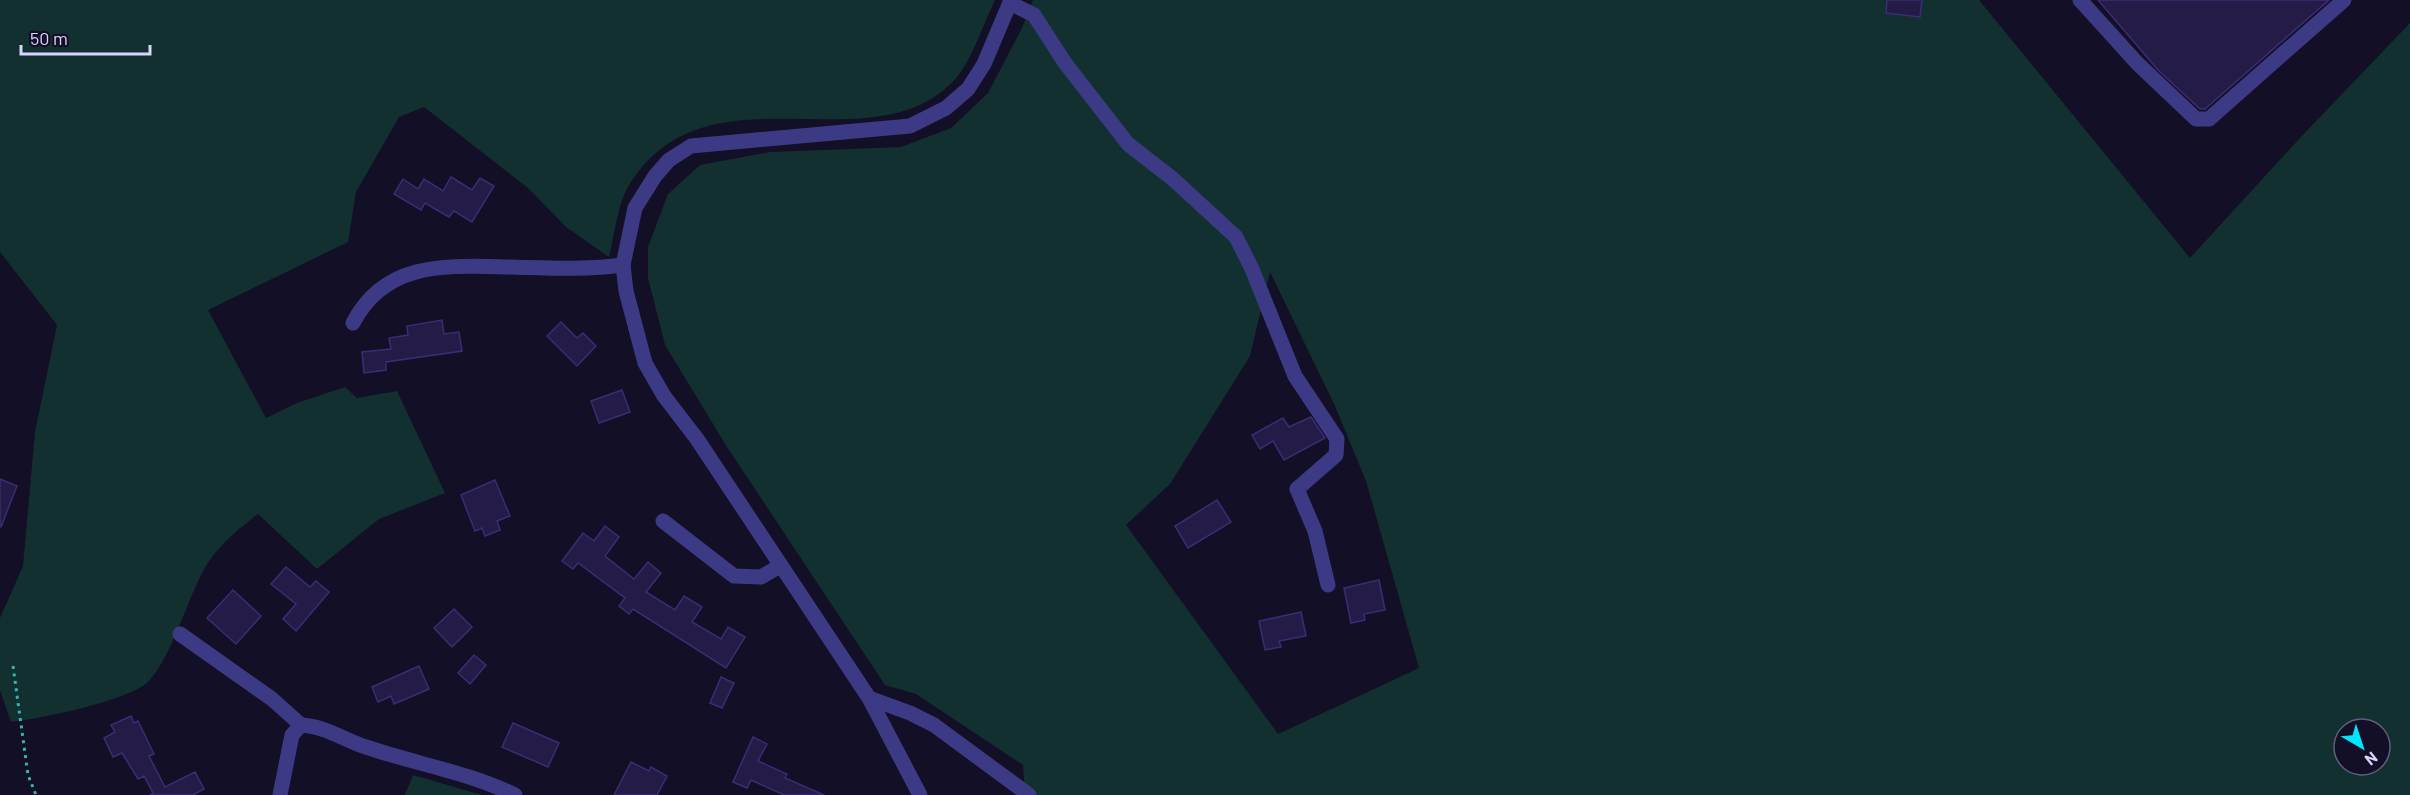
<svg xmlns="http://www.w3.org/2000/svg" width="2410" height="795" font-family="Barlow,sans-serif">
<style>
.green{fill:#12302f;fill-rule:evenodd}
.building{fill:#241b47;stroke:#3b2d73;stroke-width:1.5}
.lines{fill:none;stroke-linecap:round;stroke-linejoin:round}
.path{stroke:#2fb8b0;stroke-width:3;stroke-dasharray:3 4.5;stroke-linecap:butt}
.minor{stroke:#3d3a85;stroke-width:15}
</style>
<rect width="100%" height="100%" fill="#130f26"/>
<g class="green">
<path d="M0,0H995C985,21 971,61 957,77C875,172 706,57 628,187C618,203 614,238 609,257L566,227L528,188L424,107L399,117L356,192L348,242L208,310L266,418L297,403L345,387L357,398L397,391L445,493L379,519L317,569L258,514C236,531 215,548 202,573C187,601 167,670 143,686C115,703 44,718 11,722L0,690V618L23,566L35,432L57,325L0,252Z"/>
<path d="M1033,0H1979L2190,258L2299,139L2410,23V795H1025L1023,765L916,694L885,685L727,447L665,345L648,278V247L668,194L700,165L770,152L901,147L951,128L988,93L1022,28ZM1270,272L1335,406L1366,481L1419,668L1278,734L1126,525L1170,484L1250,356ZM2344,729H2380V765H2344Z"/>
<polygon points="413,775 482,795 405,795"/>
</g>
<g class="building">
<polygon points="1887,0 1922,0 1920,17 1886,13"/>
<polygon points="2098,0 2329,0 2205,109 2200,109 2158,70"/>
<polygon points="451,177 472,190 480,178 494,186 472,222 454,211 449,217 425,203 421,210 394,194 403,179 418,189 424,179 443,191"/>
<polygon points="442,320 444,334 459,332 462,351 386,362 386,370 364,373 362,352 391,349 389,338 408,335 407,326"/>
<polygon points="561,322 577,338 583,333 596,346 577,366 547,336"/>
<polygon points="622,390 630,412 599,423 591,401"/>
<polygon points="1311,417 1325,438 1284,460 1273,441 1260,449 1252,435 1283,418 1289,427"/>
<polygon points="0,479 17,486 1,527 0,527"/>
<polygon points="495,480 510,516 497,521 500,530 485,536 482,528 475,531 461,495"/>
<polygon points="1217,500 1231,522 1188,548 1175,526"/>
<polygon points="605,526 619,537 605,556 634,579 648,562 661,573 646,592 675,610 684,596 702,607 692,622 721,639 728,627 745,637 726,668 633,609 629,614 619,606 625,598 578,563 573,569 562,561 583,533 594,541"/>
<polygon points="286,567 310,587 316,581 329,592 296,631 283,619 296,604 271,584"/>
<polygon points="1379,580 1385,610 1364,614 1365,620 1351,623 1344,588"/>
<polygon points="233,590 261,616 236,644 207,618"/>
<polygon points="454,609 472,627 452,647 434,628"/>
<polygon points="1301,612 1306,636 1279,641 1281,647 1265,650 1259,621"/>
<polygon points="474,655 486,665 470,684 458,673"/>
<polygon points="419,666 429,689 394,704 391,696 378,702 372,687"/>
<polygon points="721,677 734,683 722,708 710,703"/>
<polygon points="131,716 134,723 138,721 154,754 149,756 165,787 195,772 204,789 193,795 150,795 153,793 144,776 138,779 122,753 113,757 104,738 115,732 111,725"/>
<polygon points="513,723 559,743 548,767 502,747"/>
<polygon points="753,737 767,744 758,761 787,774 785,778 824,795 784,795 751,780 747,788 733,782"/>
<polygon points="631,762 649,771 651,767 667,776 657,795 614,795"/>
</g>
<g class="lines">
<polyline class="path" points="13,666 28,775 36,795"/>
<g class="minor">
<polyline points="2080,0 2137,63 2196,119 2209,119 2344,0"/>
<polyline points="1010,3 1034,15 1065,63 1128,144 1173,179 1236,237 1252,269 1295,376 1337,439 1336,455 1297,489 1315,531 1328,585"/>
<path d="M353,323C386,259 450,266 512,267C549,268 586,270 623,265"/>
<polyline points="663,521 734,576 761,577 780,566"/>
<polyline points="180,634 272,699 301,725"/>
<polyline points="869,698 910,713 934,725 1029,795"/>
<path d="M280,795L292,735L301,725C325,726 344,740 366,747C416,764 467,772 515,795"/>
<polyline points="920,795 869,698 697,439 664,396 645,363 626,291 623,265 635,208 655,176 669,160 691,146 910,126 946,108 968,89 984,64 1011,0"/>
</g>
</g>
<g transform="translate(2362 747) rotate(141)"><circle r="28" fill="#130f26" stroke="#625e7d" stroke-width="1.5"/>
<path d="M0-4.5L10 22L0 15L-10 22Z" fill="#00e5ff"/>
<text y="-9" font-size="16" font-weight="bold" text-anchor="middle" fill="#d9d4ff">N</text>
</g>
<path d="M21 45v9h129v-9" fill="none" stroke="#d9d4ff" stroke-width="3"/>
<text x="30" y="45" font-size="18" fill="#d9d4ff" stroke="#130f26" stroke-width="4.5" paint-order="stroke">50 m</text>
</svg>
